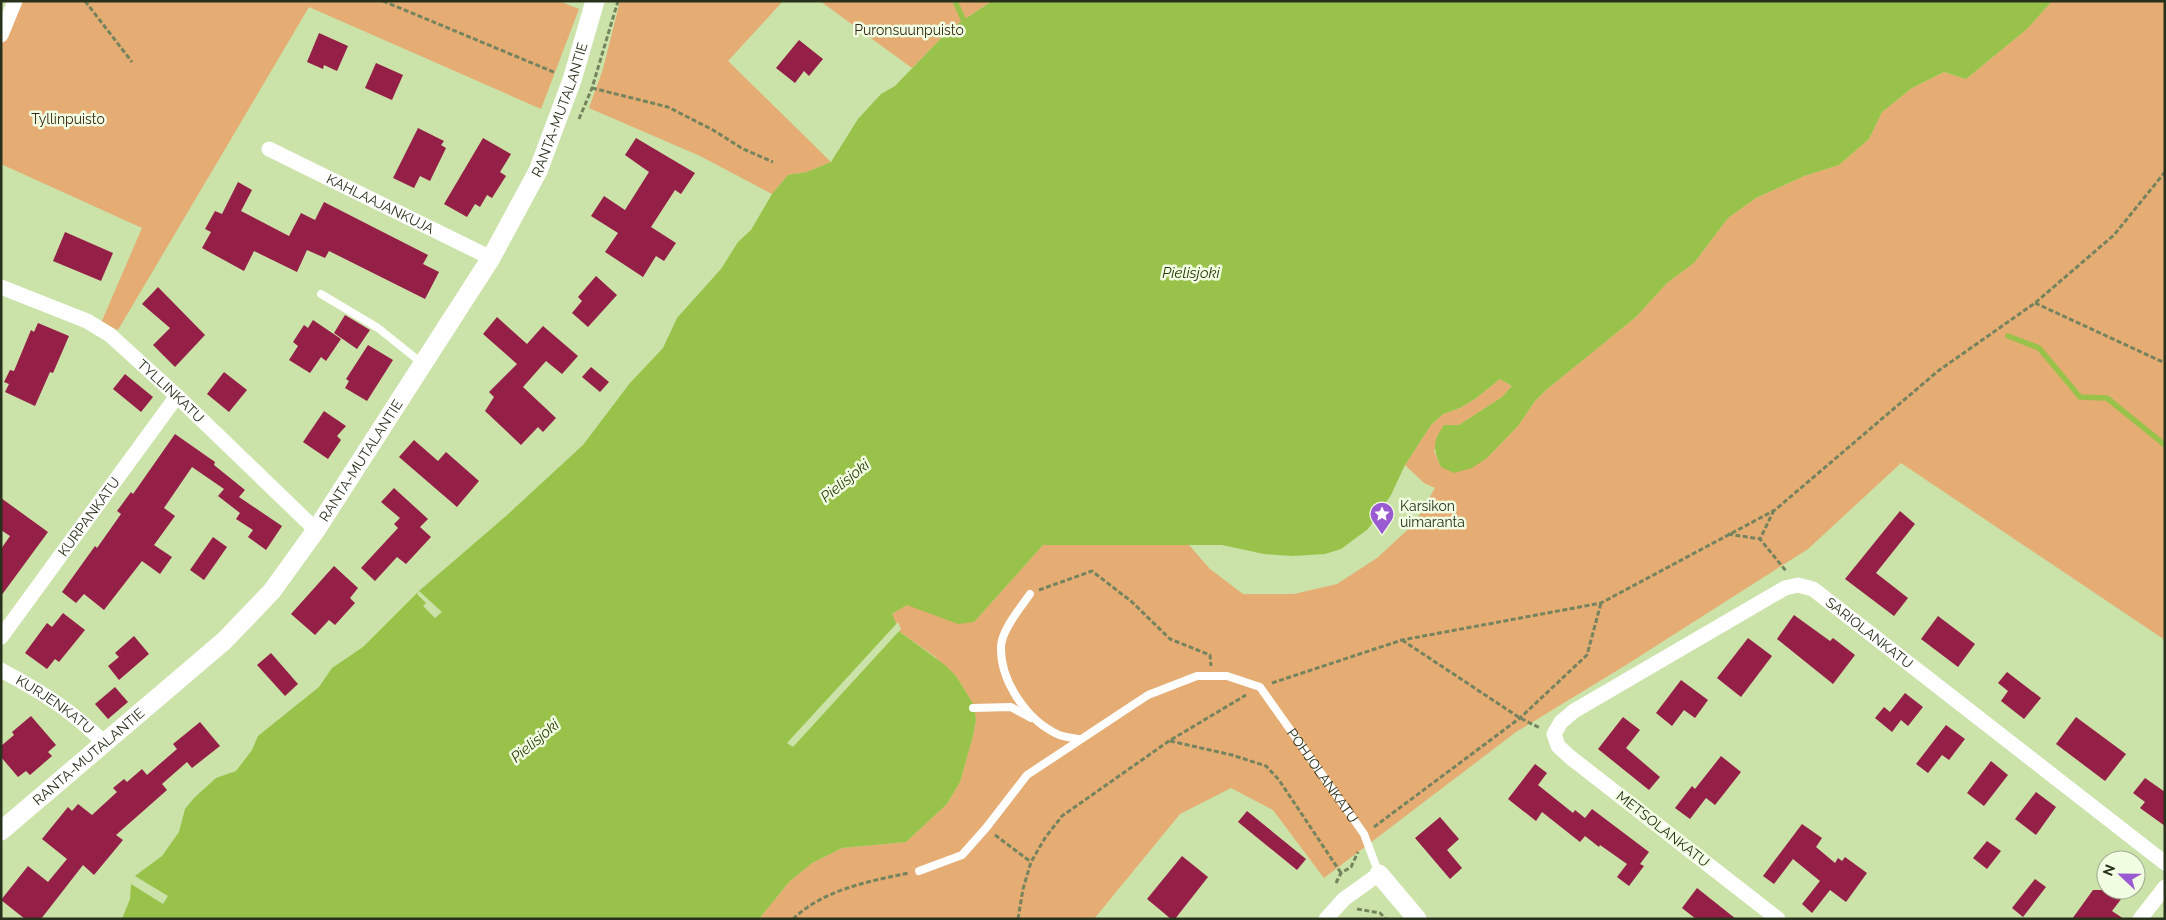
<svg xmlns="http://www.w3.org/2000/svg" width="2166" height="920" font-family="Raleway,sans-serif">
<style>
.green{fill:#e5ac73}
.water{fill:#99c24a}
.pier{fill:#cbe2a9}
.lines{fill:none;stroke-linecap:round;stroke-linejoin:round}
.stream{stroke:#99c24a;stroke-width:5.5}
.building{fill:#941f47}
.path{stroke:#75845e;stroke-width:3;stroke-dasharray:5 2.5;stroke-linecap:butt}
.service{stroke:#fff;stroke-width:8}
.minor{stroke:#fff;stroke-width:15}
.tertiary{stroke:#fff;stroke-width:19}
.labels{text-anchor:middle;stroke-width:5;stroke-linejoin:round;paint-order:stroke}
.park-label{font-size:14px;fill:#372716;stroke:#f2fee2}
.street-label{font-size:14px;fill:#28311b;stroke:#f2fee2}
.poi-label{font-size:14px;fill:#28311b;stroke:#f2fee2;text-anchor:start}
.water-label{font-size:15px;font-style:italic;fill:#293908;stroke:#f2fee2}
</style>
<rect width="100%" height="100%" fill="#cbe2a9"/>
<g class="green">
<polygon points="19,1 559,1 579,9 541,109 309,7 118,330 101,323 142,228 1,164 1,43"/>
<polygon points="620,1 783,1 728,61 831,162 807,172 788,175 772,194 700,156 589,108 603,69"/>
<polygon points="820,1 992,1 950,29 912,68"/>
<polygon points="2052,1 2165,1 2165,640 1901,463 1808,549 1626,665 1516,732 1324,878 1273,810 1231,788 1180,814 1094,919 759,919 789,882 812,863 842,848 906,842 947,804 960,782 973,736 976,720 974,705 956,676 934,656 900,632 892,614 907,605 974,622 1043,545 1189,545 1210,569 1243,594 1294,594 1337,584 1377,558 1415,523 1435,488 1424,483 1405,465 1431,425 1443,414 1460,408 1475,399 1500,379 1512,386 1502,397 1459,425 1444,425 1434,451 1441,467 1487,458 1518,426 1535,401 1546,390 1636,317 1667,283 1694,263 1728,218 1756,198 1804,176 1839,165 1869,139 1882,112 1912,88 1944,72 1966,79 2027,29"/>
</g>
<path class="water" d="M992,1H2052L2027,29L1966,79L1944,72L1912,88L1882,112L1869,139L1839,165L1804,176L1756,198L1728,218L1694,263L1667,283L1636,317L1546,390L1535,401L1518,426L1487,458L1472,468L1454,473L1441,467C1433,448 1432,443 1444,425H1459L1502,397L1512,386L1500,379L1475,399L1460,408L1443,414L1431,425L1405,465L1391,495L1368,529L1341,549L1325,554L1293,556L1264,554L1222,545H1043L974,622L958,624L907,605L892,614L900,632L945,665L956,676L974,705L976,720L973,736L960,782L947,804L906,842L842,848L812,863L789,882L759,919H122L130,899L131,884L135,876L162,856L179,832L185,809L194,798L216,778L236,771L252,750L258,736L319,687L332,668L363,647L419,591L506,516L583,445L630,383L663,348L677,318L721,269L738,242L751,230L772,194L788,175L807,172L831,162L858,119L881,94L895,86L950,29Z"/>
<g class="pier">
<polygon points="419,591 442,612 435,618 423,606 426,603 417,594"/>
<polygon points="898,622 901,629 793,747 787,743"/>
<polygon points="135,876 168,896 163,904 131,884"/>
</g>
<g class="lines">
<g class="stream">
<polyline points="955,1 964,21"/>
<polyline points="2008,336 2039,348 2080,397 2107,398 2165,445"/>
</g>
</g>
<g class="building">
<polygon points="319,33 348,46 337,71 324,65 323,69 307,62"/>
<polygon points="799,40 823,59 809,76 804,71 795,83 776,68"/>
<polygon points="376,63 403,75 392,100 365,88"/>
<polygon points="418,128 444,141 441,145 446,148 430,181 420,176 414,188 393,178"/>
<polygon points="483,138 511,154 500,172 506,176 492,198 487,195 480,207 475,204 467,217 444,204"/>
<polygon points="636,138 695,173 681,194 675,190 651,227 676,243 664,261 656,256 643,277 605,252 618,233 591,216 604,196 625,210 649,172 625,155"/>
<polygon points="238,182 252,190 241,211 289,236 301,213 315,220 324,202 428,255 423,264 439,272 425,299 329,251 325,258 307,250 297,272 254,251 244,271 202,248 211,232 205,229 215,211 222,214"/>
<polygon points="65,232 113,253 101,281 53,261"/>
<polygon points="596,276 617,295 588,327 572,313 582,301 578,297"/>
<polygon points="158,287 205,335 175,367 153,345 170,328 142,304"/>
<polygon points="345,315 370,330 357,349 334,333"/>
<polygon points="497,317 527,344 543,326 578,356 562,374 546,361 523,387 556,418 543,432 538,427 521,445 485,411 494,397 489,392 517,364 483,334"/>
<polygon points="313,320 341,339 326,361 321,357 310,373 289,360 298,346 293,342 304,325 308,328"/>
<polygon points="38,323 69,336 53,373 50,372 35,406 5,392 9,384 4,382 10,370 14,371 31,330 34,332"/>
<polygon points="368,345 393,360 367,401 345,388 349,381 346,379"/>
<polygon points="591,367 609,382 600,392 582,377"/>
<polygon points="224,372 247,390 229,412 207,394"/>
<polygon points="125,374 153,397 141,412 113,389"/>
<polygon points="324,411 346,426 337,436 341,440 328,459 303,442"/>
<polygon points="175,434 215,462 214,465 245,490 239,497 282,526 266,550 248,537 253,530 236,519 240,513 218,496 224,489 192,467 164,508 175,516 154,545 172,557 160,574 142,561 104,610 84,594 76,603 62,592 95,546 97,548 121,514 117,511 131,492 133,494"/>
<polygon points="414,440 438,461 446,452 479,481 457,507 399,457"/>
<polygon points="394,488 428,519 420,527 431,537 406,564 397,557 375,581 361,568 398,528 394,524 400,518 381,502"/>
<polygon points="1,498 48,532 1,596 1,549 10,536 1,530"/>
<polygon points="1900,511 1915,524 1876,573 1908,598 1894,616 1845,579"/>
<polygon points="213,537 227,547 204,580 190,570"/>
<polygon points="334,566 358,588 350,598 355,603 335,625 329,620 315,635 291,614"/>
<polygon points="63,613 85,630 59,662 55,659 47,669 25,653 47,623 52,627"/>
<polygon points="1794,615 1830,641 1833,638 1855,655 1833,684 1777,639"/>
<polygon points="1938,616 1975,644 1958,667 1921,639"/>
<polygon points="134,636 149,654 119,680 108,666 119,657 115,653"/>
<polygon points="1748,638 1772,656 1741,697 1717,678"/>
<polygon points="271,653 298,684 285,696 257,665"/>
<polygon points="2007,672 2041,698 2024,719 2001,701 2008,691 1998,683"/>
<polygon points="1681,680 1708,700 1695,718 1684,710 1672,726 1656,713"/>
<polygon points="115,687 128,702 108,719 95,704"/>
<polygon points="1905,693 1923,707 1908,726 1901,720 1892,732 1875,718 1884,707 1890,712"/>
<polygon points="31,716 56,745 48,752 52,756 30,775 26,771 18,777 1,757 1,746 14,735 12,732"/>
<polygon points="1623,717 1640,730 1626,748 1660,777 1649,790 1598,749"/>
<polygon points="2076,717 2126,754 2105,781 2056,744"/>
<polygon points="200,722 220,746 192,768 187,762 162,784 167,790 116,835 123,840 94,875 83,865 41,919 25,919 1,900 28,866 48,882 67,859 42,839 68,807 72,811 78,804 92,815 117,792 113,788 124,779 127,782 142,769 147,775 177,749 173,744"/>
<polygon points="1946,725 1965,739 1949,760 1942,755 1928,773 1916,764"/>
<polygon points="1721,756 1741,772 1715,805 1706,798 1690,819 1675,808 1692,786 1695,789"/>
<polygon points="1991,761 2008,775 1984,806 1967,793"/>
<polygon points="1535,764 1547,773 1538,785 1573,813 1575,810 1585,818 1592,809 1649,852 1640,864 1644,866 1629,886 1617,877 1627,864 1600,845 1599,847 1585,836 1580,842 1542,812 1536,821 1508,799"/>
<polygon points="2145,778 2165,792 2165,826 2140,808 2145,802 2133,793"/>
<polygon points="2036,792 2056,807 2036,835 2015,819"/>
<polygon points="1247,811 1306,859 1297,870 1238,822"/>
<polygon points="1440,817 1459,839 1447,850 1462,868 1450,879 1415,838"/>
<polygon points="1802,824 1822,838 1816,847 1835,863 1838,858 1842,861 1845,857 1867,873 1846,902 1830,890 1812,913 1802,904 1820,881 1793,859 1774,884 1763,876"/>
<polygon points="1987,841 2001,851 1987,869 1973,858"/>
<polygon points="1182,856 1208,877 1175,919 1171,919 1147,899"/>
<polygon points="2035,879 2046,887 2023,917 2012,908"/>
<polygon points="1697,888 1736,919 1696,919 1682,908"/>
<polygon points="2093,890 2128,890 2112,911 2124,919 2072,919"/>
</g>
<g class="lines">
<g class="path">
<polyline points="85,1 132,62"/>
<polyline points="383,1 556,73"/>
<polyline points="592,88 668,107 713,130 743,149 773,162"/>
<polyline points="579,119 592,88 618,1"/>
<polyline points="2035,303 2165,363"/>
<polyline points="1774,510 1760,539 1786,571"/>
<polyline points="1728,534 1760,539"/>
<polyline points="1039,590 1092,571 1132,602 1170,639 1210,655 1211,666"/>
<polyline points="1402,640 1520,718 1540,728"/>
<polyline points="1272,683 1402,640 1601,603 1775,510 1938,371 2035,303 2114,235 2165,172"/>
<polyline points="1170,741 1232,755 1266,766 1279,780 1341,873"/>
<polyline points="1374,827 1520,718 1587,655 1601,603"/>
<polyline points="995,835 1031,862"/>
<polyline points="1336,883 1341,873 1351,867 1358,852"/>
<polyline points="1357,909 1380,913 1386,919"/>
<path d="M793,919C823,890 869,881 909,873"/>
<polyline points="1018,919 1023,889 1031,862 1045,838 1062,816 1169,741 1246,695"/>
</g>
<g class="service">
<polyline points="321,294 378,328 423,364"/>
<path d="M1030,594C1021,607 1001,631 1001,647C1000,681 1027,720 1057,734C1063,737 1072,738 1079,739"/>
<polyline points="973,708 1011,707 1031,718"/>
<path id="s1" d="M919,871L962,855L986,828L1027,775L1148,695L1197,676H1227L1260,687L1364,834L1379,874"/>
</g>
<g class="minor">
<polyline points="1,35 15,1"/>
<path id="s2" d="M269,149L491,258"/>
<path id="s3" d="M1,287L87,321L110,335L177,396L316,530"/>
<path id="s4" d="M1,637L177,396"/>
<path id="s5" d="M1,670C42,692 73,711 105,744"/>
<polyline points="1326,919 1344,899 1379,874"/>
<path id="s6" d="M1778,919L1570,757L1558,746L1554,734L1561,722L1574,711L1785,588L1798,585L1813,589L2165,863"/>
<polyline points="2140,919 2165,887"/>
</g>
<g class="tertiary">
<path id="s7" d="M1,831L224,641L272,591L316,530L491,258L538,171L572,80L595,1"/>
<polyline points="1379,874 1417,919"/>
</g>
</g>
<defs>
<symbol id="sight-pin" viewBox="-11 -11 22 30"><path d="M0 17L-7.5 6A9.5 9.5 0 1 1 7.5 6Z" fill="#9a5bd2" stroke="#f2fee2"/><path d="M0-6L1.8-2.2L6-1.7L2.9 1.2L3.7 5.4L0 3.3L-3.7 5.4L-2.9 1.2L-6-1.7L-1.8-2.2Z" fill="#fff"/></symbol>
</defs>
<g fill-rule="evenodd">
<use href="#sight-pin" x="1368" y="500" width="28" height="38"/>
</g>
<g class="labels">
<g class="park-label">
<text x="909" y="35">Puronsuunpuisto</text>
<text x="68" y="124">Tyllinpuisto</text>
</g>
<g class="street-label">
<text dy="5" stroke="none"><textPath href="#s7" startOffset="925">RANTA-MUTALANTIE</textPath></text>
<text dy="5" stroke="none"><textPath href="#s2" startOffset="124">KAHLAAJANKUJA</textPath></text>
<text dy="5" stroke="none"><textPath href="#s3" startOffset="202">TYLLINKATU</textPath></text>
<text dy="5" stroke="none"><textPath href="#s7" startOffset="520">RANTA-MUTALANTIE</textPath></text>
<text dy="5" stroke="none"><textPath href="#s4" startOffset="149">KURPANKATU</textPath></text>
<text dy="5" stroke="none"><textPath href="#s6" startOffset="668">SARIOLANKATU</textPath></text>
<text dy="5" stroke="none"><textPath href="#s5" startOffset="64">KURJENKATU</textPath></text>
<text dy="5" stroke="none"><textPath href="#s7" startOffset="115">RANTA-MUTALANTIE</textPath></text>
<text dy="5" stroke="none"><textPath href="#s1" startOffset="520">POHJOLANKATU</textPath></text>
<text transform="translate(1663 829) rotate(38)" y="5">METSOLANKATU</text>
</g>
<g class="poi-label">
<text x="1400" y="511">Karsikon<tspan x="1400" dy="16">uimaranta</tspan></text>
</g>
<g class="water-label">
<text x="1191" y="278">Pielisjoki</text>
<text transform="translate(845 481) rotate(-39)" y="5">Pielisjoki</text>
<text transform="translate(535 741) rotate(-40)" y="5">Pielisjoki</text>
</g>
</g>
<rect width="2166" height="920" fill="none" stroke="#28311b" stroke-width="5"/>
<g transform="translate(2121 875) rotate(292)"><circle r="24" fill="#f2fee2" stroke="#a1ac92"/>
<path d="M0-4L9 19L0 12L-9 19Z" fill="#9a5bd2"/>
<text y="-8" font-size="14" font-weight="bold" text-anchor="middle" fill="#28311b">N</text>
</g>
</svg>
